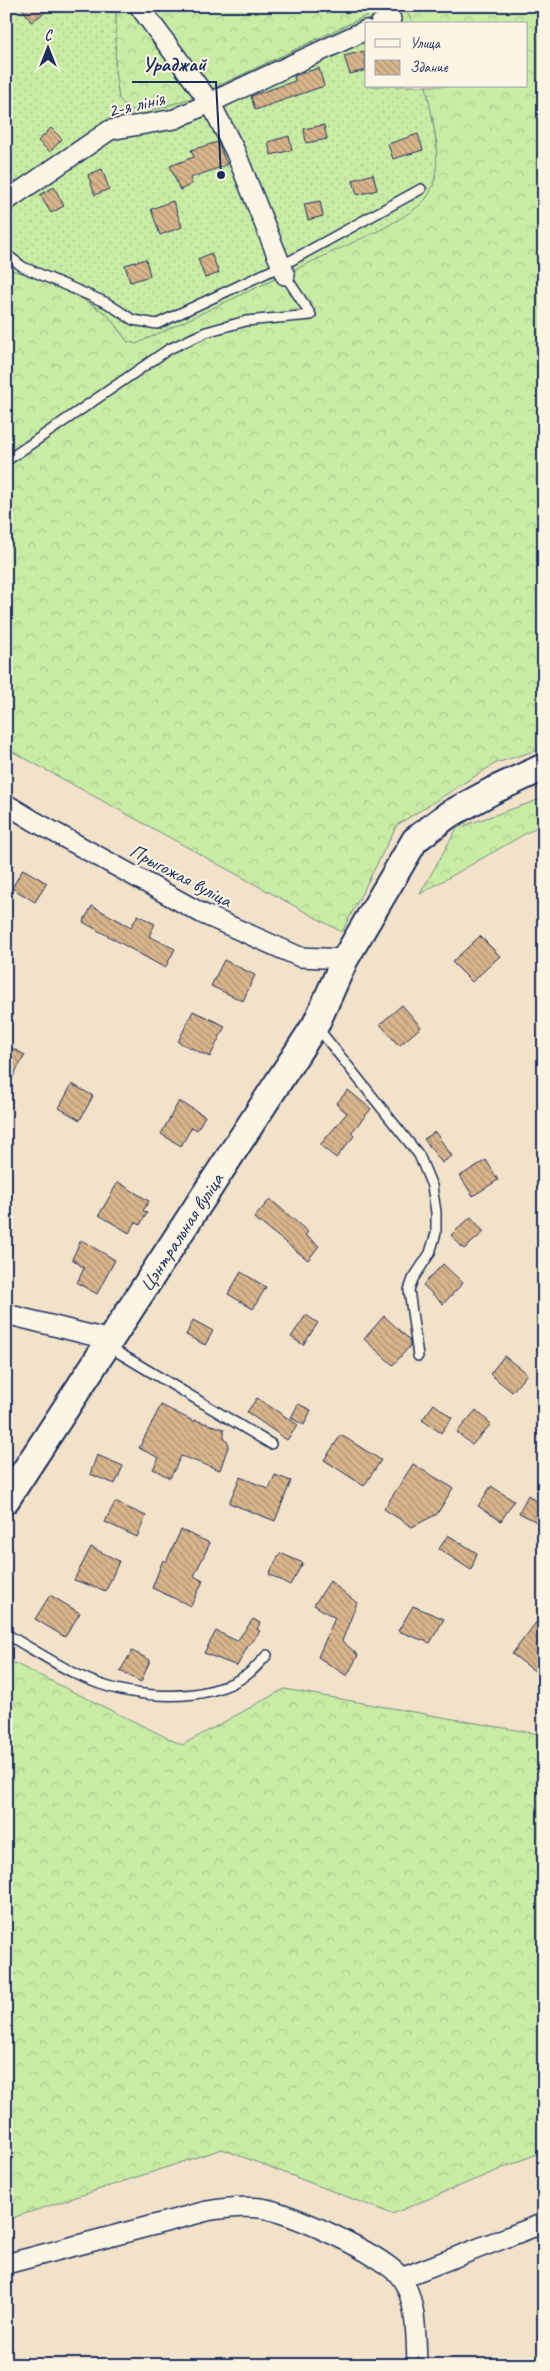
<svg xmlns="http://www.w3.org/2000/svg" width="550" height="2371" font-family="Caveat,sans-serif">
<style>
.forest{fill:url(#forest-crowns);stroke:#728e82}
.garden{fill:url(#garden-dots);stroke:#728e82}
.building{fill:url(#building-back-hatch);stroke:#1b2f5e}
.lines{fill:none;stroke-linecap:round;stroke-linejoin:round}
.lane-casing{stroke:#1b2f5e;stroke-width:12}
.street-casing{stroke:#1b2f5e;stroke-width:22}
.secondary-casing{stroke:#1b2f5e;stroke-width:30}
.lane{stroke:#fcf5e5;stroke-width:9}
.street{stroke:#fcf5e5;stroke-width:19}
.secondary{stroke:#fcf5e5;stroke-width:26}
.labels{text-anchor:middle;stroke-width:4;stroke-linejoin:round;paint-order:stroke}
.street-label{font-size:20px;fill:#1b2f5e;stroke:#fcf5e5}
.leader{fill:none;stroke:#1b2f5e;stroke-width:2}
.callout-dot{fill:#1b2f5e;stroke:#fcf5e5;stroke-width:2}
.callout-label{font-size:21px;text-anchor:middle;font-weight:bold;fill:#1b2f5e;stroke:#fcf5e5;stroke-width:4;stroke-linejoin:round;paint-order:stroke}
</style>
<defs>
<pattern id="forest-crowns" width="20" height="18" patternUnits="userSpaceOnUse" patternTransform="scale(1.25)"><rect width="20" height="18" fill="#c9eca5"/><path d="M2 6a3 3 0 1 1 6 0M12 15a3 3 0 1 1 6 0" fill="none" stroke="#accb90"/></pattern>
<pattern id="garden-dots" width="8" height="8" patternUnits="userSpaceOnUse" patternTransform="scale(1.25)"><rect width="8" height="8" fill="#c9eca5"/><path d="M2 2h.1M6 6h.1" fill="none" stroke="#accb90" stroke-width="1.8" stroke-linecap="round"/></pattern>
<pattern id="building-back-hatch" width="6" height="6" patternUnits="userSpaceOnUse" patternTransform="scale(1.25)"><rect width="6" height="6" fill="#d9b58b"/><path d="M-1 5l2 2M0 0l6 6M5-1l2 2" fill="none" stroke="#af9475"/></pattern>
</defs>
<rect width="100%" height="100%" fill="#f2e2ca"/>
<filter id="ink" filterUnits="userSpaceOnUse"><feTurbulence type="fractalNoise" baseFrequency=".02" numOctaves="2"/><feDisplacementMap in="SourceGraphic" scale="10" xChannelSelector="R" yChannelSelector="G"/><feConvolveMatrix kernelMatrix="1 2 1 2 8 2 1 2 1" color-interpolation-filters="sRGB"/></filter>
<g filter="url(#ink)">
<g class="forest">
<polygon points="116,6 544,6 544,748 496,763 397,825 342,932 6,748 6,269 50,279 107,314 127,341 285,275 435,180 437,144 426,86 526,86 526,24 414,24 405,10 387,6 195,97 157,109 130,110 119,99 115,72"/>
<polygon points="544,798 544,823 420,894 457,828"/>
<polygon points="6,1659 182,1745 284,1689 544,1735 544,2151 392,2214 222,2149 6,2220"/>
</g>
<path class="garden" d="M6,6H116L115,72L119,99L130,110L157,109L195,97L387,6L405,10L414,24H366V86H426C432,118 449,180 421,204C411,213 397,220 386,227L136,344L127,341L107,314L50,279L6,269Z"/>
<g class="building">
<polygon points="21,6 54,6 31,22"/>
<polygon points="364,51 366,70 350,74 344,56"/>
<polygon points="319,68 324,86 255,110 251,96 295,81 294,76"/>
<polygon points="324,125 327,139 306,143 304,129"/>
<polygon points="51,128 62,139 50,152 38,141"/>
<polygon points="418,134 423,150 393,159 388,144"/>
<polygon points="289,136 292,150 271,155 268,142"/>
<polygon points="218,142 227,165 190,178 192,184 180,190 170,166 194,157 191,150"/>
<polygon points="102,169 109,189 95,195 88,175"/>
<polygon points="373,174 377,190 357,195 353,180"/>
<polygon points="54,187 64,206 51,213 40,195"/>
<polygon points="173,201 182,227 160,235 151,209"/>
<polygon points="320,201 323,216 308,220 304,204"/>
<polygon points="211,253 219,273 205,278 198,259"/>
<polygon points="146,259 150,276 130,282 125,265"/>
<polygon points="23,869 47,883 35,902 12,888"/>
<polygon points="92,906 131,927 138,915 155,924 149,936 175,949 165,968 83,922"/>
<polygon points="480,936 500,956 472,982 452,962"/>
<polygon points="224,960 255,975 243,1001 211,986"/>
<polygon points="402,1005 421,1027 399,1046 380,1024"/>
<polygon points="193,1011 225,1026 210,1057 178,1042"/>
<polygon points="6,1045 25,1055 6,1089"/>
<polygon points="72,1084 93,1096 80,1120 59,1108"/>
<polygon points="348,1090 371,1109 351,1133 354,1136 336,1158 320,1145 347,1113 336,1104"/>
<polygon points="179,1101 205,1116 197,1130 192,1127 181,1146 161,1134"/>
<polygon points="435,1132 452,1156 442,1163 424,1139"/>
<polygon points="486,1160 498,1180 473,1196 460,1176"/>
<polygon points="118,1182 149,1201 143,1211 147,1213 140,1225 136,1222 129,1233 99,1215"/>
<polygon points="270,1199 308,1232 305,1235 319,1246 308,1260 254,1218"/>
<polygon points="471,1217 484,1232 464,1249 451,1235"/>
<polygon points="81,1240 115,1260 97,1294 77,1283 84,1268 72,1259"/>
<polygon points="443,1264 463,1283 443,1304 423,1285"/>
<polygon points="241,1272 266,1287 253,1309 228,1294"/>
<polygon points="306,1315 318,1323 303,1345 291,1337"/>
<polygon points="384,1316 409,1339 410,1346 393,1365 364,1339"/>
<polygon points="193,1320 213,1331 205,1345 186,1335"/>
<polygon points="504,1356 527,1374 512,1392 490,1374"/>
<polygon points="257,1398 298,1425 287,1440 247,1412"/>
<polygon points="298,1404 311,1410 304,1425 291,1418"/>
<polygon points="434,1404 452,1418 441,1433 422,1420"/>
<polygon points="161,1405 195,1422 195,1420 224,1429 224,1438 229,1444 220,1470 181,1456 170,1478 153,1469 159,1458 139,1448"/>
<polygon points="476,1410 491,1424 472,1445 457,1432"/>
<polygon points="341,1435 381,1460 364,1486 324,1460"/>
<polygon points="97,1455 123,1466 115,1484 90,1474"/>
<polygon points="413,1464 453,1488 437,1514 412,1527 384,1509"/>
<polygon points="275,1475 291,1481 275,1521 229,1503 240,1477 269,1489"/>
<polygon points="491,1486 514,1501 501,1521 478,1506"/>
<polygon points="528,1495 542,1505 539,1523 519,1513"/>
<polygon points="115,1502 146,1516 137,1537 105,1522"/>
<polygon points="181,1530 210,1543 194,1576 203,1581 191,1606 152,1588 163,1560 166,1562"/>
<polygon points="448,1535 477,1553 471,1570 439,1549"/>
<polygon points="91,1547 119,1561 106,1591 74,1580"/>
<polygon points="280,1553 303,1563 290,1585 269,1574"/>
<polygon points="330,1581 357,1603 342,1641 358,1655 347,1676 318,1657 335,1618 314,1605"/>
<polygon points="50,1595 80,1613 65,1637 35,1619"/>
<polygon points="413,1606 444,1619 430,1643 398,1631"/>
<polygon points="544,1612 544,1678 512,1654"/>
<polygon points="253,1619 260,1623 257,1629 260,1631 248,1646 237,1666 204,1653 216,1631 237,1641"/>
<polygon points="132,1651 150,1660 141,1682 120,1671"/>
</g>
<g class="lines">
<defs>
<g id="lane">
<polyline points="6,254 23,267 107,303 133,320 157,324 281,266 421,189"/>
<polyline points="6,461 169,349 206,332 246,321 311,315 285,275"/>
<polyline points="317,1027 419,1155 432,1186 436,1212 436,1233 430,1253 413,1279 409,1290 418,1356"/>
<polyline points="109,1347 271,1444"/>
<path d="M6,1634C29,1647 52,1662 76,1674C124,1698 201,1707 248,1674C255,1669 261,1661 267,1655"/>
</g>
<g id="street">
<polyline points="139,6 211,104 235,151 285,275"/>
<polyline points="380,24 391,19"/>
<polyline points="6,201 110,130 175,119 366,30"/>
<polyline points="6,804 34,821 203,914 300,957 345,959"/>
<polyline points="6,1314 110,1340"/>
<path d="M6,2264L207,2211C224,2208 242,2206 260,2208C288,2211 387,2256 402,2279C417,2302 416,2338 417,2365"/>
<polyline points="401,2278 544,2223"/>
</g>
<polyline id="secondary" points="6,1500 316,1024 345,959 415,840 448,815 494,790 544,767"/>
</defs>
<use href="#lane" class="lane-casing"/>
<use href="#street" class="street-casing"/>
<use href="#secondary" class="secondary-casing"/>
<use href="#lane" class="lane"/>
<use href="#street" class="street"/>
<use href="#secondary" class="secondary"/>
</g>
</g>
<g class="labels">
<g class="street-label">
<text transform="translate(136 104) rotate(-13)" y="7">2-я лінія</text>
<text transform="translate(181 875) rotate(28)" y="7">Прыгожая вуліца</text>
<text transform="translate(181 1232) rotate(-57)" y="7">Цэнтральная вуліца</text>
</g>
</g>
<path class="leader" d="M221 175L216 82H132"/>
<circle class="callout-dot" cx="221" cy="175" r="5"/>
<g class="callout-label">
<text x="174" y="71">Ураджай</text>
</g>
<rect width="550" height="2371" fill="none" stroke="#fcf5e5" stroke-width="25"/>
<rect x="12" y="12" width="525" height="2346" fill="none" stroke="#1b2f5e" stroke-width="2" filter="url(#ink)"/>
<rect x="365" y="22" width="162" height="65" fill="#fcf5e5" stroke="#a2a6af"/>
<rect x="375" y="39" width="25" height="8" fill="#fcf5e5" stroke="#a2a6af"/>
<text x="410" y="48" font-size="15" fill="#1b2f5e">Улица</text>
<rect x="375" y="60" width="25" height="15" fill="url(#building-back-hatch)" stroke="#a2a6af"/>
<text x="410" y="72" font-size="15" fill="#1b2f5e">Здание</text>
<g transform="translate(48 48)" stroke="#fcf5e5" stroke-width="4" paint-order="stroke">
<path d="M0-4L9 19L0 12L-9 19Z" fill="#1b2f5e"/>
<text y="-8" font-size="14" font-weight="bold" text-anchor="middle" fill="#1b2f5e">С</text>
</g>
</svg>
